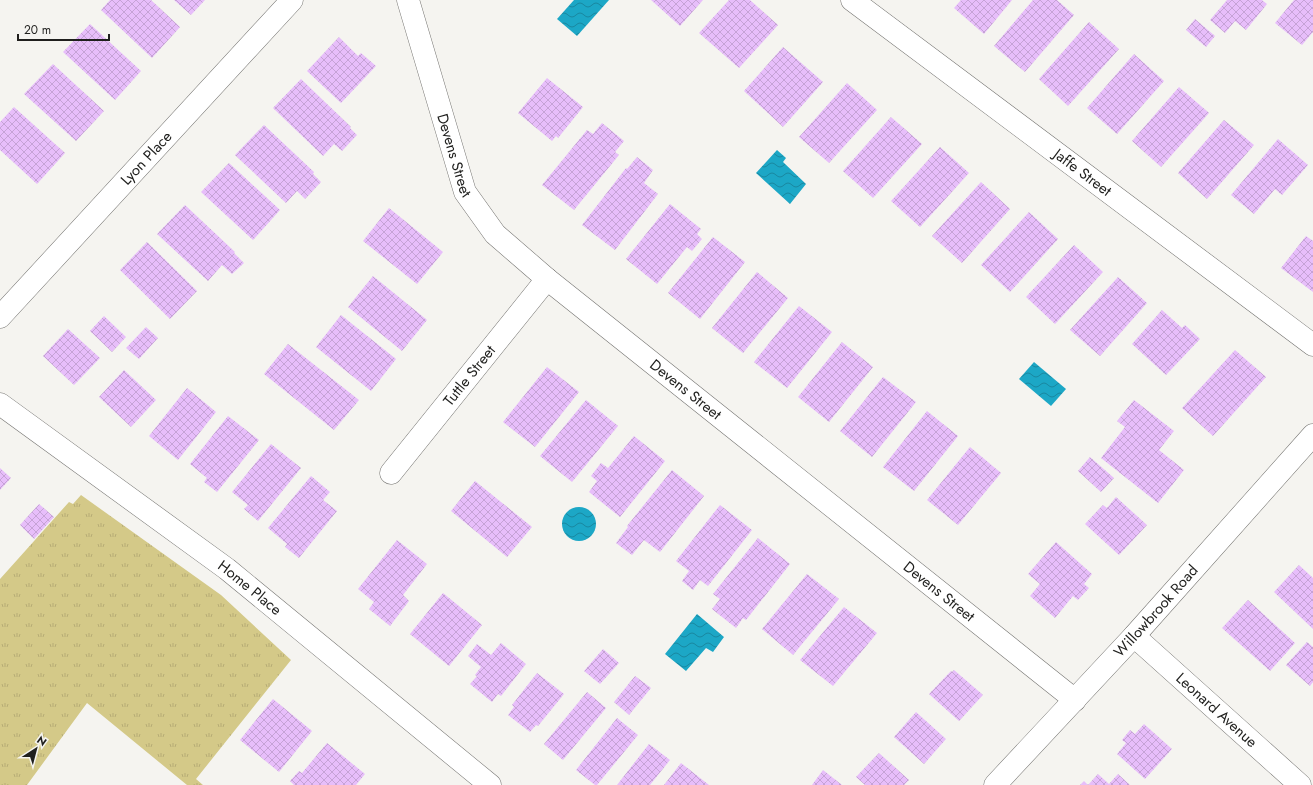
<svg xmlns="http://www.w3.org/2000/svg" width="1313" height="785" font-family="Jost,sans-serif">
<style>
.grass{fill:url(#grass-tufts)}
.water{fill:url(#water-waves)}
.building{fill:url(#building-cross-hatch)}
.lines{fill:none;stroke-linecap:round;stroke-linejoin:round}
.minor-casing{stroke:#747370;stroke-width:23}
.minor{stroke:#fff;stroke-width:22}
.labels{text-anchor:middle;stroke-width:3.5;stroke-linejoin:round;paint-order:stroke}
.street-label{font-size:15px;fill:#1f1f1d;stroke:#f5f4f0}
</style>
<defs>
<pattern id="grass-tufts" width="24" height="20" patternUnits="userSpaceOnUse"><rect width="24" height="20" fill="#d4c988"/><path d="M3 7l-1-3M5 7V3M7 7l1-3M15 17l-1-3M17 17v-4M19 17l1-3" fill="none" stroke="#b6ac75"/></pattern>
<pattern id="water-waves" width="16" height="10" patternUnits="userSpaceOnUse"><rect width="16" height="10" fill="#1ca7c6"/><path d="M0 5q4-4 8 0t8 0" fill="none" stroke="#1887a0"/></pattern>
<pattern id="building-cross-hatch" width="8" height="8" patternUnits="userSpaceOnUse"><rect width="8" height="8" fill="#e7befa"/><path d="M0 0l8 8M0 8l8-8" fill="none" stroke="#c6a3d6"/></pattern>
</defs>
<rect width="100%" height="100%" fill="#f5f4f0"/>
<polygon class="grass" points="81,495 221,595 291,660 196,779 203,785 187,785 87,703 27,785 0,785 0,579 69,502 73,504"/>
<g class="water">
<polygon points="574,0 609,0 577,36 557,19"/>
<polygon points="777,150 786,158 783,162 806,184 790,204 756,173"/>
<polygon points="1034,362 1066,389 1051,406 1019,379"/>
<circle cx="579" cy="524" r="17"/>
<polygon points="697,614 724,637 713,652 706,648 686,671 665,654"/>
</g>
<g class="building">
<polygon points="110,0 151,0 180,27 152,58 101,10"/>
<polygon points="174,0 205,0 191,15"/>
<polygon points="651,0 703,0 680,26"/>
<polygon points="729,0 750,0 778,25 739,68 699,33"/>
<polygon points="961,0 1012,0 984,34 954,8"/>
<polygon points="1033,0 1057,0 1074,15 1025,72 994,46"/>
<polygon points="1227,0 1262,0 1267,4 1246,30 1235,21 1225,33 1210,20"/>
<polygon points="1294,0 1313,0 1313,32 1302,45 1275,23"/>
<polygon points="1195,19 1215,36 1206,47 1186,30"/>
<polygon points="1089,22 1119,49 1068,106 1039,79"/>
<polygon points="90,24 141,71 115,100 63,52"/>
<polygon points="339,37 358,56 361,53 376,66 341,103 307,71"/>
<polygon points="783,47 823,82 783,127 744,91"/>
<polygon points="1134,54 1164,81 1117,134 1087,108"/>
<polygon points="53,64 104,111 76,141 24,94"/>
<polygon points="547,78 583,107 558,138 556,136 552,141 518,113"/>
<polygon points="301,79 351,127 350,128 357,135 342,151 334,144 323,156 273,108"/>
<polygon points="847,83 877,110 829,163 799,137"/>
<polygon points="1179,87 1209,113 1161,167 1132,141"/>
<polygon points="14,107 65,153 37,184 0,150 0,122"/>
<polygon points="891,117 922,144 873,198 843,171"/>
<polygon points="1224,120 1254,145 1207,199 1178,173"/>
<polygon points="602,123 624,141 615,152 619,155 574,210 542,185 587,130 593,134"/>
<polygon points="264,125 314,172 313,174 321,182 305,199 297,191 286,203 235,155"/>
<polygon points="1278,139 1308,165 1282,195 1275,189 1254,214 1231,195"/>
<polygon points="940,147 969,173 920,227 891,201"/>
<polygon points="637,157 653,170 644,183 658,194 615,250 582,225 626,168 627,169"/>
<polygon points="229,163 280,210 253,240 201,192"/>
<polygon points="981,182 1010,209 962,263 932,236"/>
<polygon points="670,204 701,229 697,234 702,239 692,251 687,247 657,284 626,259"/>
<polygon points="185,205 235,252 234,253 244,263 232,274 222,265 208,281 157,234"/>
<polygon points="389,208 443,252 417,284 363,241"/>
<polygon points="1029,212 1058,239 1010,292 981,265"/>
<polygon points="1306,236 1313,241 1313,292 1281,268"/>
<polygon points="713,237 745,262 700,319 668,293"/>
<polygon points="147,242 197,291 170,319 120,270"/>
<polygon points="1074,245 1103,272 1055,324 1026,297"/>
<polygon points="757,272 788,298 743,353 712,328"/>
<polygon points="373,276 427,320 402,351 348,307"/>
<polygon points="1118,277 1147,303 1100,356 1070,330"/>
<polygon points="799,306 832,332 787,388 754,362"/>
<polygon points="1162,310 1182,328 1185,325 1200,339 1166,375 1132,344"/>
<polygon points="341,315 396,359 371,391 316,347"/>
<polygon points="104,316 126,337 112,352 90,331"/>
<polygon points="146,327 158,338 139,359 126,348"/>
<polygon points="68,329 100,358 74,385 43,356"/>
<polygon points="842,342 873,367 829,422 798,397"/>
<polygon points="288,344 359,400 334,430 264,374"/>
<polygon points="1235,350 1266,377 1213,436 1182,408"/>
<polygon points="547,367 579,392 535,447 503,422"/>
<polygon points="124,370 156,400 131,427 99,397"/>
<polygon points="883,377 916,402 872,457 840,431"/>
<polygon points="187,388 216,412 178,460 149,436"/>
<polygon points="586,400 618,426 572,482 540,456"/>
<polygon points="1134,400 1174,431 1159,450 1184,470 1158,503 1101,458 1125,427 1117,421"/>
<polygon points="927,411 958,436 914,491 883,467"/>
<polygon points="228,416 259,440 217,492 204,482 207,478 190,464"/>
<polygon points="634,436 665,461 620,517 589,492 597,481 591,476 601,463 608,468"/>
<polygon points="271,444 301,468 258,521 244,509 248,505 232,492"/>
<polygon points="970,447 1001,473 958,525 927,500"/>
<polygon points="1090,457 1114,478 1101,492 1078,471"/>
<polygon points="0,468 11,478 0,490"/>
<polygon points="672,470 704,496 660,552 644,540 632,555 616,543 628,527 627,526"/>
<polygon points="311,476 330,492 323,500 337,511 299,558 285,547 287,544 268,528"/>
<polygon points="475,481 532,527 507,557 451,511"/>
<polygon points="1116,497 1147,525 1119,555 1085,524 1103,505 1107,508"/>
<polygon points="39,504 54,517 34,539 20,525"/>
<polygon points="720,505 752,530 708,586 700,580 693,590 682,581 689,571 676,561"/>
<polygon points="758,538 790,564 746,620 743,618 736,628 712,609 720,599 713,594"/>
<polygon points="397,540 427,564 403,595 409,601 390,626 369,609 374,602 358,589"/>
<polygon points="1056,542 1092,574 1084,584 1089,588 1078,600 1073,596 1055,618 1030,596 1040,584 1028,574"/>
<polygon points="1299,565 1313,578 1313,629 1274,592"/>
<polygon points="807,574 839,599 793,655 762,629"/>
<polygon points="443,593 482,625 449,666 410,634"/>
<polygon points="1248,600 1295,643 1270,671 1222,628"/>
<polygon points="844,607 877,633 833,686 800,660"/>
<polygon points="1307,642 1313,647 1313,682 1310,686 1286,665"/>
<polygon points="501,643 526,664 501,696 498,694 492,702 470,684 477,676 475,675 481,667 468,656 477,644 491,655"/>
<polygon points="603,649 619,663 600,684 584,671"/>
<polygon points="954,670 983,695 959,721 929,694 951,671 952,672"/>
<polygon points="537,673 564,694 538,726 536,725 530,732 508,715 514,707 512,705"/>
<polygon points="635,676 651,688 629,715 614,702"/>
<polygon points="587,692 606,708 563,760 544,744"/>
<polygon points="273,699 312,731 279,772 240,740"/>
<polygon points="916,712 946,739 924,764 894,737"/>
<polygon points="617,718 638,735 597,785 595,785 576,770"/>
<polygon points="1144,724 1172,749 1145,779 1117,754 1126,743 1122,740 1130,730 1135,734"/>
<polygon points="327,743 365,774 356,785 294,785 290,781 299,771 302,773"/>
<polygon points="649,744 670,760 650,785 617,785"/>
<polygon points="879,753 909,780 904,785 865,785 856,777"/>
<polygon points="681,763 709,785 664,785"/>
<polygon points="823,770 842,785 812,785"/>
<polygon points="1098,774 1109,784 1118,774 1130,785 1080,785 1084,781 1088,785"/>
</g>
<g class="lines">
<defs>
<g id="minor">
<path id="s1" d="M408,0L465,192L495,234L547,279L1075,700"/>
<path id="s2" d="M852,0L1313,345"/>
<path id="s3" d="M0,317L292,0"/>
<path id="s4" d="M0,404L227,569L490,785"/>
<path id="s5" d="M391,473L547,279"/>
<path id="s6" d="M1134,636L1300,785"/>
<path id="s7" d="M995,785L1134,636L1313,435"/>
</g>
</defs>
<use href="#minor" class="minor-casing"/>
<use href="#minor" class="minor"/>
</g>
<g class="labels">
<g class="street-label">
<text dy="5" stroke="none"><textPath href="#s1" startOffset="162">Devens Street</textPath></text>
<text dy="5" stroke="none"><textPath href="#s3" startOffset="216">Lyon Place</textPath></text>
<text dy="5" stroke="none"><textPath href="#s2" startOffset="288">Jaffe Street</textPath></text>
<text dy="5" stroke="none"><textPath href="#s5" startOffset="125">Tuttle Street</textPath></text>
<text dy="5" stroke="none"><textPath href="#s1" startOffset="498">Devens Street</textPath></text>
<text dy="5" stroke="none"><textPath href="#s4" startOffset="310">Home Place</textPath></text>
<text dy="5" stroke="none"><textPath href="#s1" startOffset="822">Devens Street</textPath></text>
<text dy="5" stroke="none"><textPath href="#s7" startOffset="237">Willowbrook Road</textPath></text>
<text dy="5" stroke="none"><textPath href="#s6" startOffset="111">Leonard Avenue</textPath></text>
</g>
</g>
<g transform="translate(36 749) rotate(36)" stroke="#f5f4f0" stroke-width="3" paint-order="stroke">
<path d="M0-3L7 15L0 10L-7 15Z" fill="#1f1f1d"/>
<text y="-6" font-size="11" font-weight="bold" text-anchor="middle" fill="#1f1f1d">N</text>
</g>
<path d="M18 34v6h91v-6" fill="none" stroke="#1f1f1d" stroke-width="2"/>
<text x="24" y="34" font-size="12" fill="#1f1f1d" stroke="#f5f4f0" stroke-width="3" paint-order="stroke">20 m</text>
</svg>
